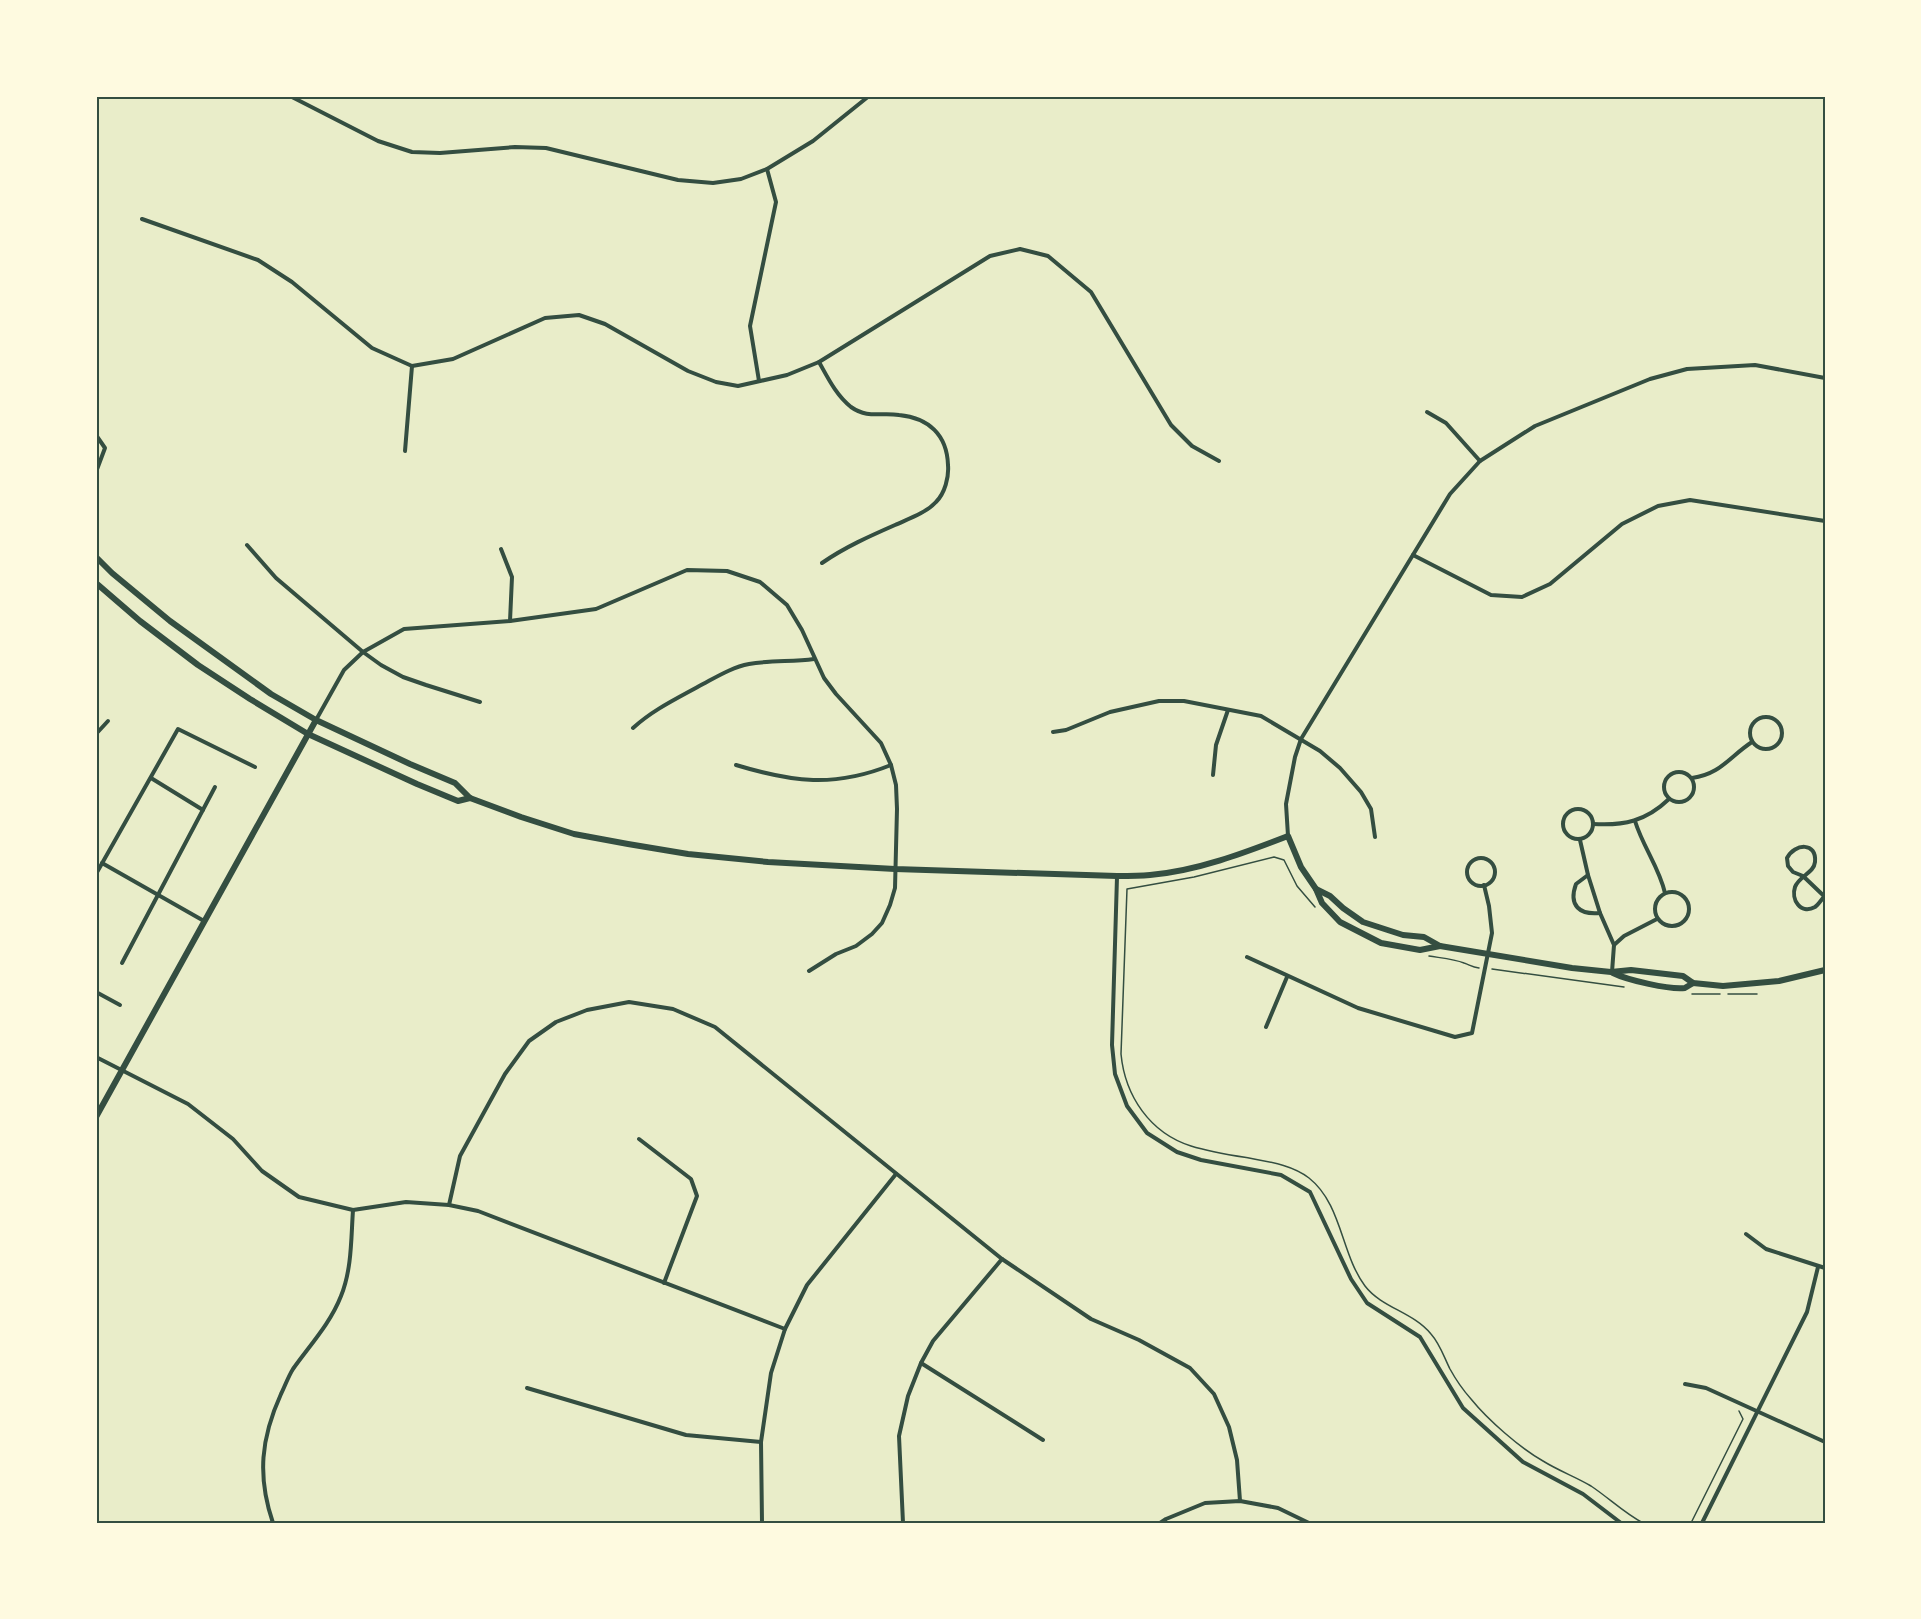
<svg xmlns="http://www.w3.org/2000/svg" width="1921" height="1619" font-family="'Sofia Sans Condensed',sans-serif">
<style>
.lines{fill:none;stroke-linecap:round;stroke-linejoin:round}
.path{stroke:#344e41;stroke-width:1.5}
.minor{stroke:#344e41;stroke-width:4}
.secondary{stroke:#344e41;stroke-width:6}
.neatline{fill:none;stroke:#344e41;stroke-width:2}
</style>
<rect width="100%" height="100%" fill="#e9edc9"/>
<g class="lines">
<g class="path">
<path d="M1315,907L1297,886L1284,860L1274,857L1194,877L1127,889L1121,1054C1125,1096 1150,1133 1191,1146C1210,1152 1230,1155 1249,1158C1270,1162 1292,1165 1309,1178C1342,1204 1341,1254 1365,1286C1382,1308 1413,1312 1431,1334C1440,1344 1444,1357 1450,1369C1456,1380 1463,1390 1471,1399C1488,1420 1520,1448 1543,1461C1559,1471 1576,1477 1591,1486C1609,1498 1624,1513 1643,1523"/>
<path d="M1429,956C1441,958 1454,959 1464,963C1470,965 1472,967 1479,968"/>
<polyline points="1492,969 1624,987"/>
<polyline points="1692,994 1720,994"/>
<polyline points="1728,994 1757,994"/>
<polyline points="1691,1523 1743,1419 1739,1411"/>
</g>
<g class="minor">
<polyline points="290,96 378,141 412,152 440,153 515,147 546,148 678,180 713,183 741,179 767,169 813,141 869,96"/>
<polyline points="142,219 258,260 292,282 372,348 412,366 453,359 545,318 579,315 605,324 688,371 716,382 738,386 787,375 819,362 990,256 1020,249 1048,256 1091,292 1171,425 1192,446 1219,461"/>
<path d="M819,362C828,378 836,395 851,407C868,419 881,412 899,415C929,418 947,435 948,465C949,477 945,493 936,502C926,513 908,519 895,525C870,536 845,547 822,563"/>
<polyline points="759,381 750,326 776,202 767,169"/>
<polyline points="1427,412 1446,423 1480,461"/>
<polyline points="96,435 105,448 96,472"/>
<polyline points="405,451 412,366"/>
<polyline points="247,545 276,578 363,652 381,665 403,677 426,685 480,702"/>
<polyline points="501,549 512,577 510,621"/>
<polyline points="1413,555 1491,595 1522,597 1550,584 1622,524 1658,506 1690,500 1825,521"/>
<circle cx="1766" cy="733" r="16"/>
<polyline points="316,720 344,670 363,652 404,629 510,621 596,609 687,570 727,571 760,582 787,605 802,630 824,678 836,694 881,743 891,765 896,785 897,809 895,888 890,905 882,923 872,934 856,946 836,954 809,971"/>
<path d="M633,728C654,709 678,698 703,684C718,676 733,667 749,664C771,660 792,662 814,659"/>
<polyline points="1053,732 1066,730 1110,712 1159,701 1184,701 1261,716 1320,751 1340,768 1361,792 1371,809 1375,837"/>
<polyline points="96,734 108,721"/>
<path d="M736,765C792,782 834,788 891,765"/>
<circle cx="1679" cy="787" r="15"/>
<polyline points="1213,775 1216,745 1228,710"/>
<polyline points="151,778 203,810"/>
<path d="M1692,778C1721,774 1729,757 1752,742"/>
<circle cx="1578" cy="824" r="15"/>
<path d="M1635,821C1643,847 1659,867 1665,893"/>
<path d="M1593,824C1624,826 1646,821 1669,799"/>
<polyline points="1288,836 1286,804 1295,757 1301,739 1450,494 1480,461 1535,426 1650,379 1687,369 1755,365 1825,378"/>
<polyline points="1580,840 1588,875 1600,913 1614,945 1612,972"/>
<circle cx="1481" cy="872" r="14"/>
<polyline points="102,863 204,921"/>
<polyline points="96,874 178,729 255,767"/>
<path d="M1588,875L1576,884C1568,906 1580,915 1600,913"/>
<polyline points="1117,877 1112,1045 1115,1074 1127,1106 1147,1133 1177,1152 1201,1160 1281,1175 1310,1192 1351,1279 1367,1303 1420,1337 1463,1408 1523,1462 1583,1494 1621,1523"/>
<circle cx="1672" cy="909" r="17"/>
<path d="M1824,897C1821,900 1818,905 1815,907C1800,915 1791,899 1795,887C1799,876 1814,873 1815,862C1817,842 1795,843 1787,858L1788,866L1793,872L1803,876L1825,897"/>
<polyline points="1614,945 1624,936 1657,919"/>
<polyline points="1247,957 1358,1008 1455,1037 1472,1033 1492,933 1489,906 1484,885"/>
<polyline points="122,963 215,787"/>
<polyline points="96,992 120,1005"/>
<polyline points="1266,1027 1287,977"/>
<polyline points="96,1057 188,1104 233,1139 262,1171 299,1197 353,1210 406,1202 449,1205 478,1211 785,1329"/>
<polyline points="639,1139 691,1179 697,1196 664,1283"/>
<polyline points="449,1205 460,1156 505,1074 529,1041 556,1022 587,1010 629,1002 673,1009 715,1027 1002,1259 1091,1319 1139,1340 1190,1368 1214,1394 1229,1427 1237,1460 1240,1501"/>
<polyline points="1746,1234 1766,1249 1825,1268"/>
<polyline points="921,1363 1043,1440"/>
<polyline points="1685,1384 1706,1388 1825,1442"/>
<polyline points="527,1388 686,1435 761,1442"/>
<path d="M273,1523C257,1476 261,1438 281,1394C285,1386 288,1377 293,1369C310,1345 330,1324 341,1296C352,1269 351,1238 353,1210"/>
<polyline points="762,1523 761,1442 771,1373 785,1329 807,1285 896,1174"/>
<polyline points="903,1523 899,1436 908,1396 921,1363 933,1341 1002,1259"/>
<polyline points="1160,1523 1166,1519 1205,1503 1240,1501 1278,1508 1309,1523"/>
<polyline points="1702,1523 1807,1312 1818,1267"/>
</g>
<g class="secondary">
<path d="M96,557L112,573L170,621L271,694L316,720L410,764L455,783L470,798L521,817L574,834L628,844L688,854L768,862L895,869L1117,876C1128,876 1139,876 1150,875C1197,871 1244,853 1288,836L1301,867L1316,889L1322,903L1340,922L1381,943L1420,950L1440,946"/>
<polyline points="96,583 140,621 198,665 250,699 308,734 417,784 458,801 470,798"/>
<polyline points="1316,889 1330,896 1343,908 1363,922 1403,935 1424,937 1440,946 1572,968 1611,972 1631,970 1683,976 1693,983 1723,986 1779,981 1825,970"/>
<path d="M1613,973C1627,980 1670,990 1685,988C1686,987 1692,984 1693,983"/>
<polyline points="96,1117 316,720"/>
</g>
</g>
<rect width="1921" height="1619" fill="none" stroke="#fefae0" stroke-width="195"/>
<rect x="98" y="98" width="1726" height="1424" class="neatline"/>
</svg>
